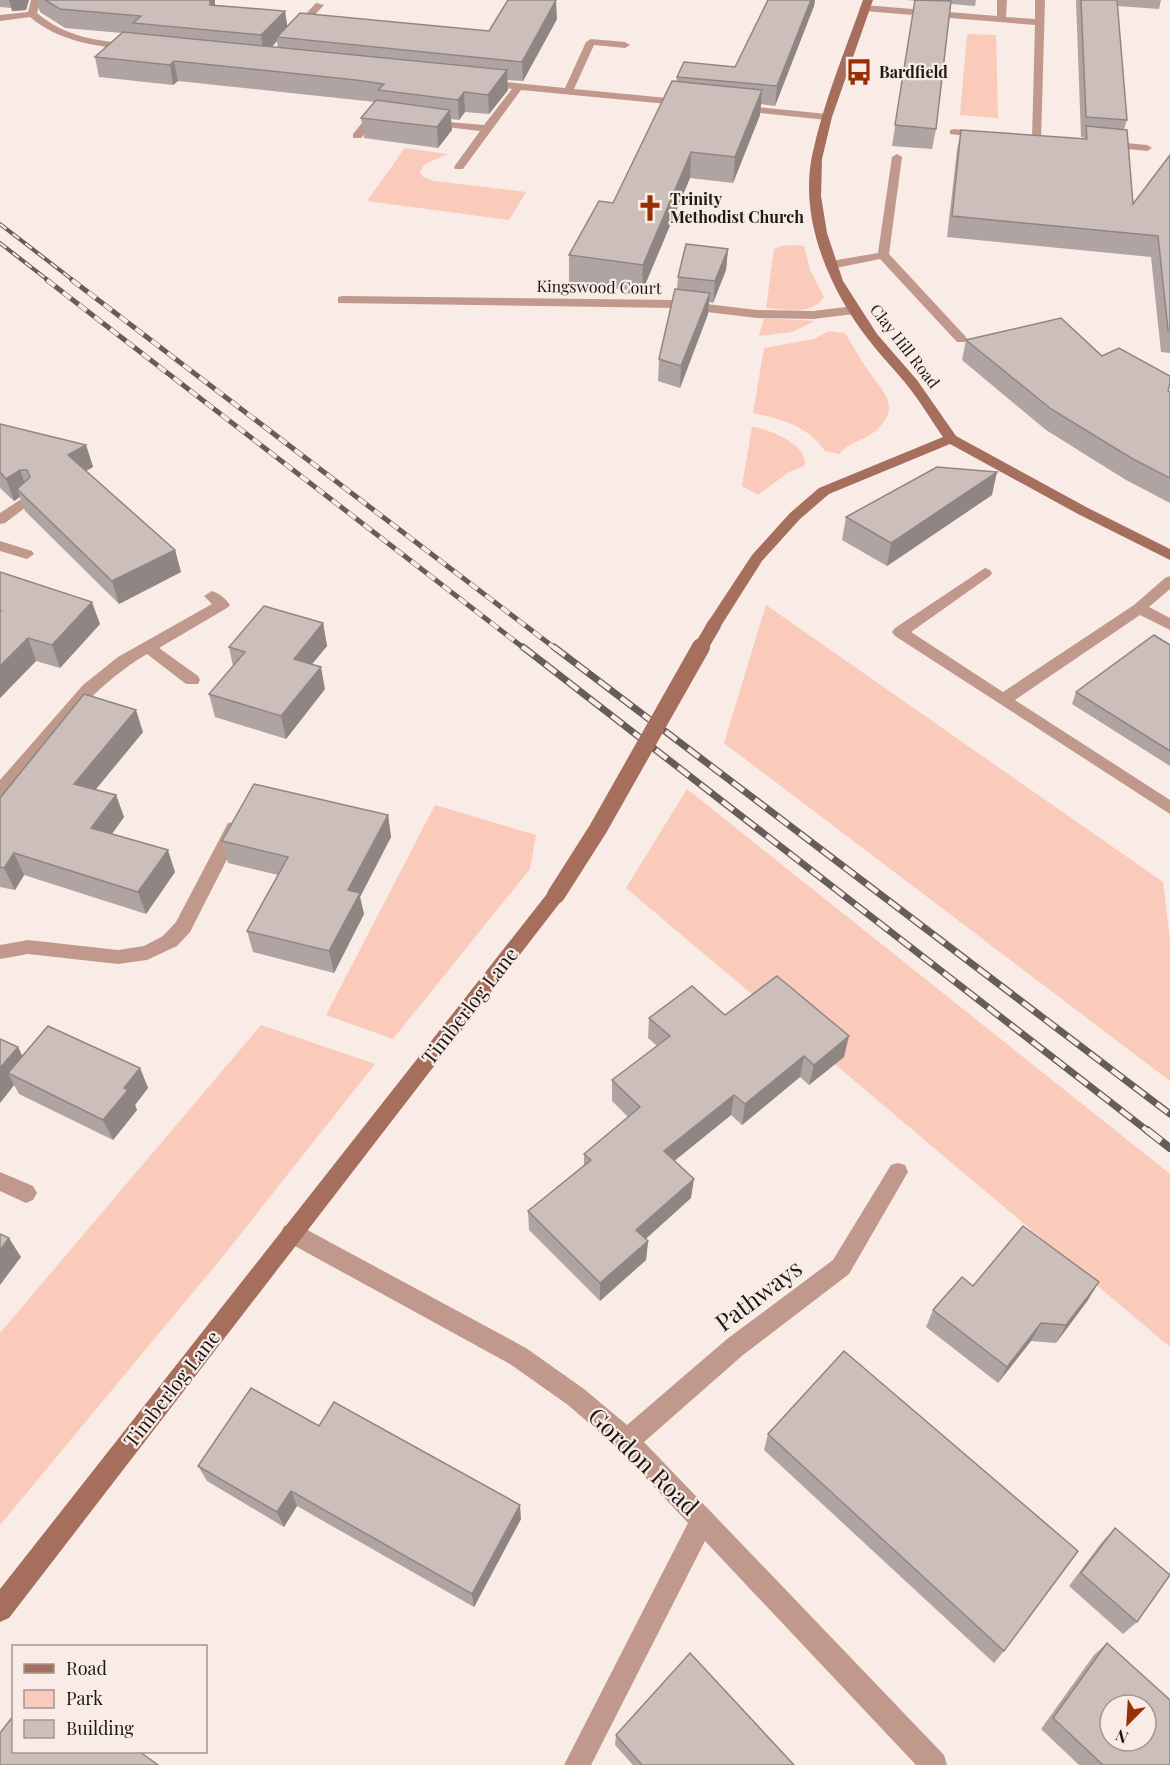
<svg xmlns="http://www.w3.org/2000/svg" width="1170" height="1765" font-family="'Playfair Display',serif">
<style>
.green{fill:#facaba}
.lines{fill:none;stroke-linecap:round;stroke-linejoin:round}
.street{fill:#c0998c;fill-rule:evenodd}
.secondary{fill:#a66f5d;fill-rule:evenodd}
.rail-far3-casing{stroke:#655d5a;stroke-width:4}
.rail-far2-casing{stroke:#655d5a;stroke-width:5}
.rail-far1-casing{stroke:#655d5a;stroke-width:7}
.rail-casing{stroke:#655d5a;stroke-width:8}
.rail-far3{stroke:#f9ebe6;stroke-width:2;stroke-dasharray:8;stroke-linecap:butt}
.rail-far2{stroke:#f9ebe6;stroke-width:4;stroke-dasharray:10;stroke-linecap:butt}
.rail-far1{stroke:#f9ebe6;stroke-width:4.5;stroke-dasharray:14;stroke-linecap:butt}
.rail{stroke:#f9ebe6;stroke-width:6;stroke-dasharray:18;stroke-linecap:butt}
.secondary-bridge-far1{stroke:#a66f5d;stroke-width:14}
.secondary-bridge{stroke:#a66f5d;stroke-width:18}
.wall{fill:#afa4a1;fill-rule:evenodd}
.shaded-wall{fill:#8f8683}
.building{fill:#ccbfbb;stroke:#8f8683;stroke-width:1.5;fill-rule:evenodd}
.labels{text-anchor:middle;stroke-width:4.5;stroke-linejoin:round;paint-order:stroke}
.far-poi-label{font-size:16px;font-weight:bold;fill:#1d1917;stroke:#f9ebe6;text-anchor:start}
.far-street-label{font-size:16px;fill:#1d1917;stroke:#f9ebe6}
.street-label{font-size:20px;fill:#1d1917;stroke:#f9ebe6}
.near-street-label{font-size:24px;fill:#1d1917;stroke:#f9ebe6}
</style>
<rect width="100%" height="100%" fill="#f9ebe6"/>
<g class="green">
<polygon points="967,34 996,35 998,118 960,115"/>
<polygon points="405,148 448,154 425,164 420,171 423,177 434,181 526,192 509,220 367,201"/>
<path d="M794,245L804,246L810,270L824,297C812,316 785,309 766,308L774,249L782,246Z"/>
<polygon points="764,318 815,321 792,332 759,336"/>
<path d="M829,331L845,333C852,345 859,357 867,369C882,391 904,407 874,432C864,441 847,442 840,454L825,451C808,426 782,419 753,413L764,348L814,339Z"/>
<path d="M752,427C768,428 811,446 804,466L789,472L758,495L742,486Z"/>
<polygon points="766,605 1163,882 1170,941 1170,1081 724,743"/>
<polygon points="687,789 1170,1174 1170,1347 626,888"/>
<polygon points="435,805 536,835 530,869 393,1039 326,1015"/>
<polygon points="261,1025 375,1064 224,1255 0,1525 0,1333"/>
</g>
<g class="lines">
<g class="street">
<path d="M31,0H41L37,13C65,37 97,41 133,44L138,47L133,50C95,46 60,42 30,17L0,21V15L28,12Z"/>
<polygon points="997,0 1007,0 1006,17 1035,19 1035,0 1045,0 1041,141 1032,139 1035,25 864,11 859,8 864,5 997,16"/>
<polygon points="316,3 324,5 297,34 291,34 291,30"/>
<polygon points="591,39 625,42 630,45 625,48 594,45 574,89 688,100 693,103 688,106 521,90 463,169 455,169 454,167 480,131 429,125 424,122 425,120 484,125 512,89 481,85 481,81 485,80 565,88 586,42"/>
<polygon points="736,105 827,114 832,117 827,120 732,110 732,106"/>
<polygon points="374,112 386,116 377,118 361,138 353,138 353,134 370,113"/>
<polygon points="954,129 984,132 989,135 984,138 950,134 950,130"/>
<polygon points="1104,141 1147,145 1152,148 1147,151 1100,146 1100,142"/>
<polygon points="897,154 902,157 889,254 965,336 967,339 965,342 957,342 880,259 831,269 825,265 831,261 878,253 892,157"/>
<polygon points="342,296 673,300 757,310 813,311 854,306 860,310 854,314 813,319 757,318 673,308 338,303 338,297"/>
<polygon points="29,494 34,495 36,498 34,501 5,523 0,524 0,513"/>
<polygon points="0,541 32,551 34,554 27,559 0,551"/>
<polygon points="985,568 990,570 992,573 990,576 911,632 1003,692 1134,605 1165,578 1170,576 1170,589 1149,607 1170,618 1170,630 1140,615 1015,700 1170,800 1170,814 895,636 892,632 895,628"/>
<path d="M212,591C219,593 226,599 230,605L227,608L159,648L198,676L200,680L198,684H186L147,654C89,688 49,745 6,795L0,797V780L83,685L118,657L212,604L204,596Z"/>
<polygon points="234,822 240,823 243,828 190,932 177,946 147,960 118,964 28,954 0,959 0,945 28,940 118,950 144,946 163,936 176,922 228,823"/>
<polygon points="898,1163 905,1165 908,1172 849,1274 743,1355 644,1442 944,1755 947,1765 916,1765 705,1541 591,1765 564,1765 688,1523 619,1449 568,1405 510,1364 284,1240 281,1233 284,1226 292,1223 300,1226 526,1348 584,1389 627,1425 727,1339 833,1260 891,1165"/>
<polygon points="0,1172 33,1186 37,1193 33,1200 26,1203 0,1191"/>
</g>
<g class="secondary">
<path d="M863,0H873L832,117L822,159L821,196L827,233L843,281L877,334L917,380L956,436L1088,508L1170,549V560L1078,514L950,444L829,494L800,519L762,561L719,629L714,630L706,625L752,555L790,513L819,488L943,437C931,420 920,401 907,385C894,369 880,355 868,339C830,290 799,220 812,156C823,103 845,51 863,0Z"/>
<polygon points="556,888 562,890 565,895 562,900 9,1618 0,1622 0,1589 550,890"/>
</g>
<defs>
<g id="rail-far3">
<polyline points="0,224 74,281"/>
<polyline points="0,243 49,281"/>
</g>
<g id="rail-far2">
<polyline points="47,280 525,649"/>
<polyline points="72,280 556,649"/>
</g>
<g id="rail-far1">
<polyline points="523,647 1149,1132"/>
<polyline points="554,647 1170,1114"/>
</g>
<polyline id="rail" points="1147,1130 1170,1148"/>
</defs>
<use href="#rail-far3" class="rail-far3-casing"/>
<use href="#rail-far2" class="rail-far2-casing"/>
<use href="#rail-far1" class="rail-far1-casing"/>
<use href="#rail" class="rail-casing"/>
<use href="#rail-far3" class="rail-far3"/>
<use href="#rail-far2" class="rail-far2"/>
<use href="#rail-far1" class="rail-far1"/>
<use href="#rail" class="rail"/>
<polyline class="secondary-bridge-far1" points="700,649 714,625"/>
<polyline class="secondary-bridge" points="556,895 598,829 701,647"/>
</g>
<g class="wall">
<polygon points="0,0 29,0 26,10 12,11 12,8 0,7"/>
<path d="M36,0H215V5L285,11L287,26L489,31L557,19L523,81L507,80L508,90L489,114L465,112L459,120L451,119L452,130L438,148L364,138L361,118L375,102L178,81L173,85L99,77L95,57L122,33L65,28L40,12ZM277,41L278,48L272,47Z"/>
<polygon points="768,0 815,0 814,6 775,106 761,104 760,115 733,183 690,178 642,292 569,282 569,255 613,203 676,82 677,77 735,67"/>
<polygon points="908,0 976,0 975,6 951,4 936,129 932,149 892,146 915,1"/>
<polygon points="1076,0 1161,0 1159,9 1117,6 1127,120 1124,129 1133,204 1170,155 1170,353 1161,352 1151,257 947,237 957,150 961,130 1083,139 1084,137 1081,137"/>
<polygon points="728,249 726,270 713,303 709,302 708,314 680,388 658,381 659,359 677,289 678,277"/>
<polygon points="966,340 1102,356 1170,392 1170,503 1126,480 1046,430 962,360"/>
<polygon points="0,424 86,445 93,467 86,471 175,550 181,572 119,604 25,511 20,497 14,501 0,488"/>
<polygon points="992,495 887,566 842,540 846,517"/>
<polygon points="0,572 100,624 60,668 36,661 0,698"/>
<polygon points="323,623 327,646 312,664 325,689 286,739 215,717 209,694 233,666 229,647"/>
<polygon points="1170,645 1170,766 1072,704 1076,692"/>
<polygon points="143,732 96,789 116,795 124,817 112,834 175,872 146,914 24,875 15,890 0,887 0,798"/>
<polygon points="388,815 391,837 360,897 364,914 334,973 253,952 247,931 278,875 228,863 222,841"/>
<polygon points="725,1015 844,1057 809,1085 800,1077 742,1125 731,1115 674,1161 691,1198 646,1239 648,1241 646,1260 600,1301 529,1230 528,1211 584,1165 584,1154 628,1117 612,1101 612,1080 657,1046 648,1038 649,1018"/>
<polygon points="0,1039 18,1047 22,1056 140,1068 148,1088 135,1105 137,1110 113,1140 19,1094 14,1085 0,1103"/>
<polygon points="973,1286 1088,1300 1056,1343 1031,1341 998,1383 926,1327 933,1310"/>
<polygon points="319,1426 521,1519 474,1607 297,1506 284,1527 207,1481 198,1466"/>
<polygon points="768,1434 1004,1651 994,1663 764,1450"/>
<polygon points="1115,1528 1137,1622 1123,1634 1069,1586 1102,1542"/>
<polygon points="1107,1643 1170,1765 1079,1765 1041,1729 1094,1655"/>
<polygon points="616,1735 794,1765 633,1765 615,1745"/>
</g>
<g class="shaded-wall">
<polygon points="9,0 29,0 26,10 12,11"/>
<polygon points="210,0 215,0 213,24 210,5"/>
<polygon points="556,0 557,19 523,81 522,62"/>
<polygon points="811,0 815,0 814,6 775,106 777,86"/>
<polygon points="285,11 288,31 277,37 277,41 264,55 261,35"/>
<polygon points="174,61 178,81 173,85 170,65"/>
<polygon points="507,70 508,90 489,114 488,95"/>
<polygon points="762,90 760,115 733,183 735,157"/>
<polygon points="464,92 465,112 459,120 458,100"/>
<polygon points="450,110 452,130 438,148 437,127"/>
<polygon points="691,152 690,178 642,292 643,265"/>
<polygon points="728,249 726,270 713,303 715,281"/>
<polygon points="710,293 708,314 680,388 681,366"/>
<polygon points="86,445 93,467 75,477 68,455"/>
<polygon points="20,470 28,492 17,489 20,497 14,501 6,479"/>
<polygon points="997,472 992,495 887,566 891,543"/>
<polygon points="175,550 181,572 119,604 112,581"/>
<polygon points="92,602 100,624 60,668 52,645"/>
<polygon points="323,623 327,646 298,681 294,659"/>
<polygon points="28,638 36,661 0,698 0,666"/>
<polygon points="321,667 325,689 286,739 281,716"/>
<polygon points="136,710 143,732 82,806 74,784"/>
<polygon points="116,795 124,817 100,850 91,828"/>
<polygon points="388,815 391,837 360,897 364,914 334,973 329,951 348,890"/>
<polygon points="168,850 175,872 146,914 138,892"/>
<polygon points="14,853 24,875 15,890 4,868"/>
<polygon points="849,1036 844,1057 809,1085 814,1065"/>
<polygon points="18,1047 28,1068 8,1073 14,1085 0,1103 0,1068"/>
<polygon points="804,1056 800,1077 742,1125 745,1104"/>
<polygon points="140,1068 148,1088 135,1105 137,1110 113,1140 103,1120 124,1088"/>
<polygon points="734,1095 731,1115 662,1171 664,1151"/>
<polygon points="694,1179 691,1198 635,1248 636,1230"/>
<polygon points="9,1238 21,1257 0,1285 0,1250"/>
<polygon points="648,1241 646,1260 600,1301 600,1283"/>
<polygon points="1099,1282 1088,1300 1056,1343 1066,1325"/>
<polygon points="1041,1323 1031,1341 998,1383 1007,1367"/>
<polygon points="291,1491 297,1506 284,1527 277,1512"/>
<polygon points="520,1505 521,1519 474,1607 472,1594"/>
</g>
<g class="building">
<polygon points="45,0 210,0 210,5 285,11 261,35 133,23 141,16 60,9"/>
<polygon points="508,0 556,0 522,62 277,37 300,13 489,31"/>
<polygon points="768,0 811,0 777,86 677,77 684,62 735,67"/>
<polygon points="915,0 951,1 936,129 895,125"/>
<polygon points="1081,0 1117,0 1127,120 1086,117"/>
<polygon points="123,32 507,70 488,95 464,92 458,100 378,90 384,84 356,80 174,61 170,65 95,57"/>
<polygon points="672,81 762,90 735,157 691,152 643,265 569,255 599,201 613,203"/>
<polygon points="376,100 450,110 437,127 361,118"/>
<polygon points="1086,126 1127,130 1133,204 1170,155 1170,330 1168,330 1158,236 952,216 961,130 1087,139"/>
<polygon points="686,244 728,249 715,281 678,277"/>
<polygon points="675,289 710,293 681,366 659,359"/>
<polygon points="1061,318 1102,356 1119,348 1170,376 1170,383 1168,391 1170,392 1170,478 1133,459 1051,409 966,340"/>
<polygon points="0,424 86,445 68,455 175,550 112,581 17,489 30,477 27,470 20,470 6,479 0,472"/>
<polygon points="937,467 997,472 891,543 846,517"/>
<polygon points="0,572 92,602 52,645 28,638 0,666 0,612 1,611 0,611"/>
<polygon points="264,606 323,623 294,659 321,667 281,716 209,694 245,652 229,647"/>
<polygon points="1154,635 1170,645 1170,751 1076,692"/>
<polygon points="84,694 136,710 74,784 116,795 91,828 168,850 138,892 14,853 4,868 0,867 0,798"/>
<polygon points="254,784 388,815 348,890 360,893 329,951 247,931 288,857 222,841"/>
<polygon points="777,976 849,1036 814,1065 804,1056 745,1104 734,1095 664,1151 694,1179 636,1230 648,1241 600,1283 528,1211 591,1160 584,1154 640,1107 612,1080 670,1036 649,1018 692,986 725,1015"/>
<polygon points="48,1026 140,1068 124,1088 128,1090 103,1120 8,1073"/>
<polygon points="0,1039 18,1047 0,1068"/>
<polygon points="1023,1226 1099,1282 1066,1325 1041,1323 1007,1367 933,1310 962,1277 973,1286"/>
<polygon points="0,1234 9,1238 0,1250"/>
<polygon points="844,1351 1078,1551 1004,1651 768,1434"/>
<polygon points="251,1388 319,1426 334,1402 520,1505 472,1594 291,1491 277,1512 198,1466"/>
<polygon points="1115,1528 1170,1575 1137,1622 1081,1573"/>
<path d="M1107,1643L1170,1700V1765H1103L1053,1718ZM1110,1705H1146V1741H1110Z"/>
<polygon points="690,1653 794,1765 642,1765 616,1735"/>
<polygon points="14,1715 14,1752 140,1752 158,1765 0,1765 0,1733"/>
</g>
<defs>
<symbol id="bus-bare" viewBox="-9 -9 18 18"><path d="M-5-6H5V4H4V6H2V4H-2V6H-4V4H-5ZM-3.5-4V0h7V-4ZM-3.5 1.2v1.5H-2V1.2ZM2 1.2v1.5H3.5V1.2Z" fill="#963106" stroke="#f9ebe6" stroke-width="2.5" paint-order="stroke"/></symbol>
<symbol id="church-bare" viewBox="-9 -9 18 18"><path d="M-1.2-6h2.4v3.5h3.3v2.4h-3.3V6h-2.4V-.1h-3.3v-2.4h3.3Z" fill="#963106" stroke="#f9ebe6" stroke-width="2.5" paint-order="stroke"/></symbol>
</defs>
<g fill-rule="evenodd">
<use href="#bus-bare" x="840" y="53" width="38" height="38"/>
<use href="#church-bare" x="631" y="189" width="38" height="38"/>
</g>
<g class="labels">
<g class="far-poi-label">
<text x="879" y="78">Bardfield</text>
<text x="670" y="205">Trinity<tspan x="670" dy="18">Methodist Church</tspan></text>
</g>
<g class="far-street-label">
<text transform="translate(599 287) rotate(1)" y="6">Kingswood Court</text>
<text transform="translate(905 346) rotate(52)" y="6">Clay Hill Road</text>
</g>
<g class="street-label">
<text transform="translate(470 1006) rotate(-52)" y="7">Timberlog Lane</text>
<text transform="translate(172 1389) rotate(-52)" y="7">Timberlog Lane</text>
</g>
<g class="near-street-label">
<text transform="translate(759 1296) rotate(-37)" y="8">Pathways</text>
<text transform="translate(643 1462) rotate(44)" y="8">Gordon Road</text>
</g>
</g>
<rect x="12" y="1645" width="195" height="108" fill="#f9ebe6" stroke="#a19793" stroke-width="1.5"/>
<rect x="24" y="1664" width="30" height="9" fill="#a66f5d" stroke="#a19793" stroke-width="1.5"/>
<text x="66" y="1675" font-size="18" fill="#1d1917">Road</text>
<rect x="24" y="1690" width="30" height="18" fill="#facaba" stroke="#a19793" stroke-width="1.5"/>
<text x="66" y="1705" font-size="18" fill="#1d1917">Park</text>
<rect x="24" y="1720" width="30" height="18" fill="#ccbfbb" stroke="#a19793" stroke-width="1.5"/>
<text x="66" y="1735" font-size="18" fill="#1d1917">Building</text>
<g transform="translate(1128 1723) rotate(204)"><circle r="28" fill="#f9ebe6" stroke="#a19793" stroke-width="1.5"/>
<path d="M0-4.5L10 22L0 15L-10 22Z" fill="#963106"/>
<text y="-9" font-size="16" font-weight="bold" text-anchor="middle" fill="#1d1917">N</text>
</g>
</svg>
